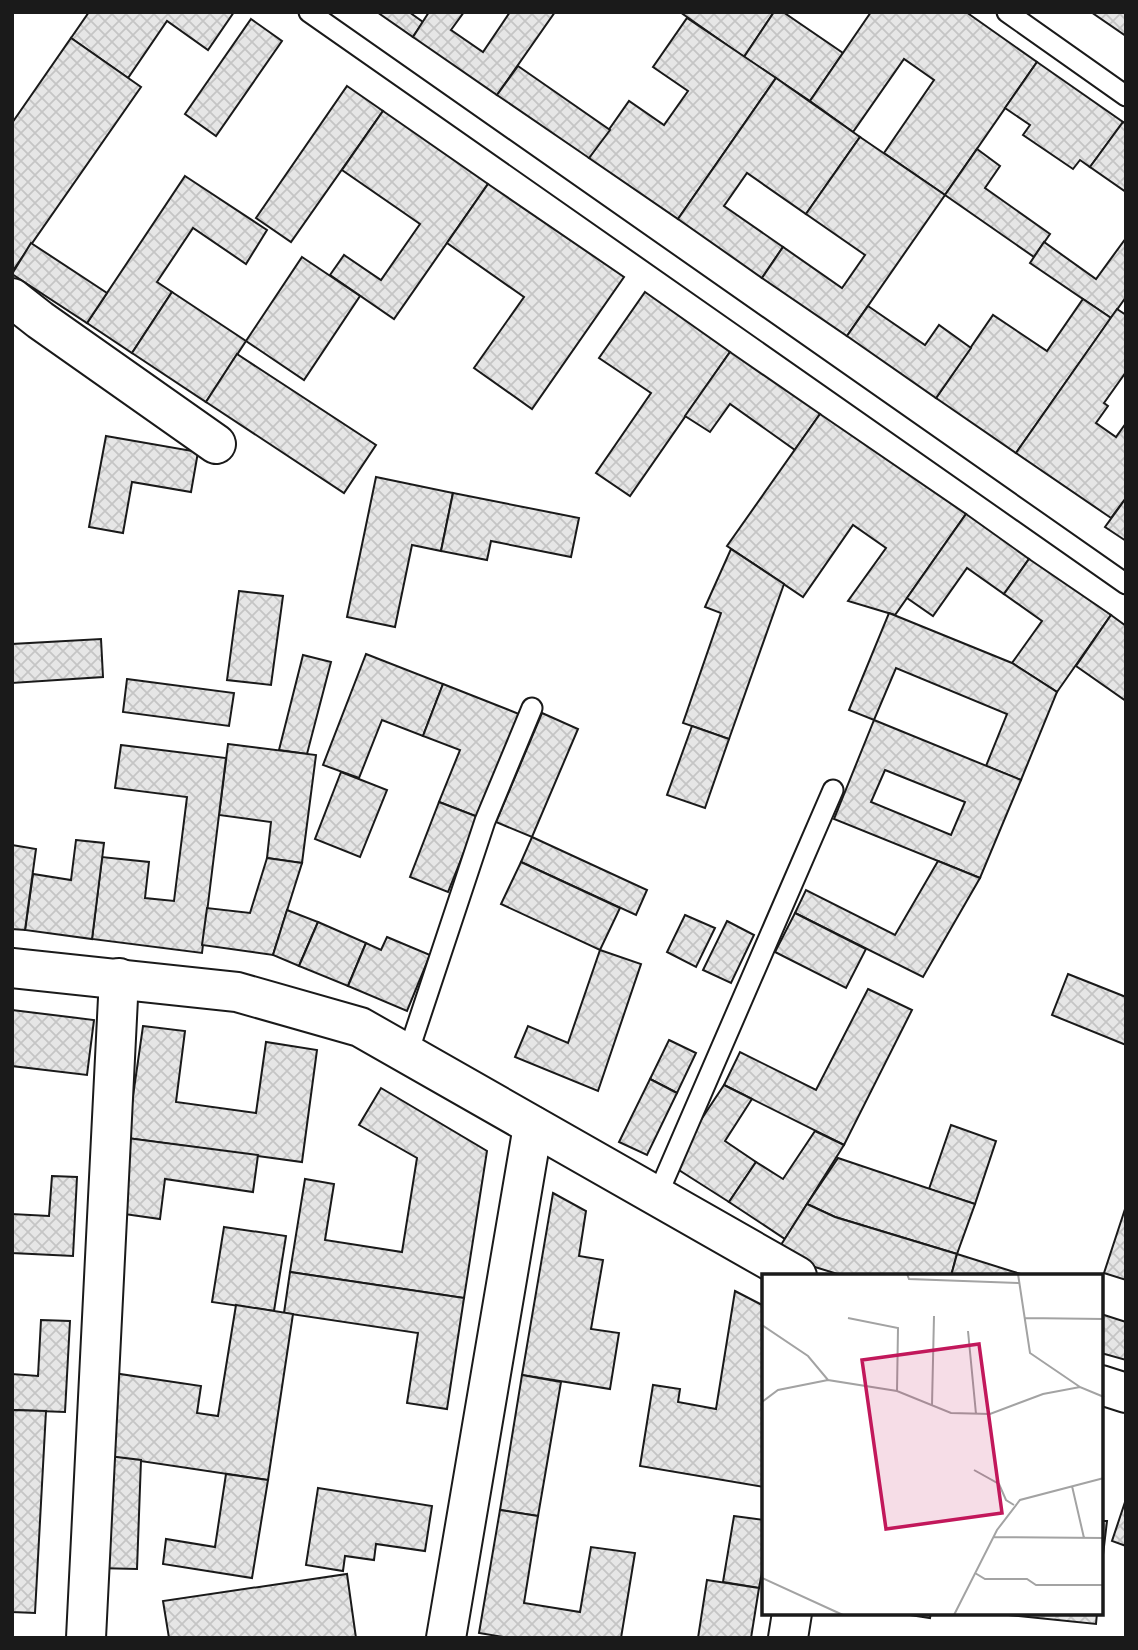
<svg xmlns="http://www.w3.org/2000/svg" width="1138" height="1650" font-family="Mulish,sans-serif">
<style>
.building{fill:url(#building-cross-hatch);stroke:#1a1a1a;stroke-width:2;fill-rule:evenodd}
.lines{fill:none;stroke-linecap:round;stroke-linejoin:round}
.lane-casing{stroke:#1a1a1a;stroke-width:23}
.street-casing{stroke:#1a1a1a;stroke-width:42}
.secondary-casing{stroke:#1a1a1a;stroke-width:42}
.lane{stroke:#fff;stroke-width:19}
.street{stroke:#fff;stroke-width:38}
.secondary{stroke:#fff;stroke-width:38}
.inset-road{fill:none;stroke:#a3a3a3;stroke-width:2}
.view{fill:#c2185b;fill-opacity:0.15;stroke:#c2185b;stroke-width:3.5}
.inset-edge{fill:none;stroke:#1a1a1a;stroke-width:3.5}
</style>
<defs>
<pattern id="building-cross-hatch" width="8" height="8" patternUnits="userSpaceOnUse" patternTransform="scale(1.75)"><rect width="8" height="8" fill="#e6e6e6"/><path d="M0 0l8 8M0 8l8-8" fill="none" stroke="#c5c5c5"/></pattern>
</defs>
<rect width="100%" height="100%" fill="#fff"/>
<g class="building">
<polygon points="89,12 234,12 208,50 167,21 128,78 71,38"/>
<polygon points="377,12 409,12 423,22 413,37"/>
<polygon points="429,12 464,12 451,30 483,52 510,12 555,12 497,95 413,37"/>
<polygon points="680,12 774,12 744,57"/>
<polygon points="774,12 783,12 843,53 810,101 744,57"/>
<polygon points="871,12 966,12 1037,62 945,195 884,153 934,80 904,59 853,132 810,101"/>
<polygon points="1091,12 1126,12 1126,36"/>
<polygon points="687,18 776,78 678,219 589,158 629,101 664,125 688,91 653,67"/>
<polygon points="251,19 282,41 216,136 185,114"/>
<polygon points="71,38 141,87 12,272 12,123"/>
<polygon points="1037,62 1123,122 1090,167 1080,160 1073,169 1023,135 1030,125 1005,108"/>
<polygon points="518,66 610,130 589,158 497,95"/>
<polygon points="776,78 860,137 806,214 747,173 724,206 783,247 762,278 678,219"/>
<polygon points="347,86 383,111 291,242 256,218"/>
<polygon points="383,111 488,184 394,319 330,275 344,255 381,280 420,224 342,170"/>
<polygon points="1123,122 1126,124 1126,192 1090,167"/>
<polygon points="860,137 945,195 847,336 762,278 783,247 842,288 865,255 806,214"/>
<polygon points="977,149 1000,166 985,188 1050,234 1034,257 945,195"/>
<polygon points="185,176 267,230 246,264 193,228 157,282 172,292 132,353 87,323"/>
<polygon points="488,184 624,277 532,409 474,368 524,297 447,243"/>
<polygon points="1126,238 1126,297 1111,318 1030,263 1044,242 1096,279"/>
<polygon points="31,243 107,293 87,323 12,274"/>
<polygon points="302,257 360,296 304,380 246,341"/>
<polygon points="172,292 246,341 206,402 132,353"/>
<polygon points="645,292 730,352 630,496 596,473 651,393 599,358"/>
<polygon points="1083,299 1111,318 1016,453 936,398 993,315 1047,351"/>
<polygon points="868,306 925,345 939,325 971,348 936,398 847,336"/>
<polygon points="1117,309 1126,315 1126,372 1104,403 1108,406 1096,423 1116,437 1126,423 1126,498 1111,518 1016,453"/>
<polygon points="730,352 820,414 795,450 730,404 710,432 685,416"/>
<polygon points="237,354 376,445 344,493 206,402"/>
<polygon points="820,414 966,514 895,615 848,601 886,548 853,525 803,597 727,546"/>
<polygon points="106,436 198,452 191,492 132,482 123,533 89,527"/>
<polygon points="376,477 453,493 441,551 412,545 395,627 347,617"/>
<polygon points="453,493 579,518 571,557 491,541 487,560 441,551"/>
<polygon points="1126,498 1126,541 1105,527"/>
<polygon points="966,514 1029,559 1004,594 967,568 933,616 907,598"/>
<polygon points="731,549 784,584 729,739 683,723 721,613 705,607"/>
<polygon points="1029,559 1111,615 1057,692 1012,663 1042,621 1004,594"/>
<polygon points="239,591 283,596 271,685 227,680"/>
<polygon points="889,613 1012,663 1057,692 1021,780 986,766 1007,714 896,668 874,720 849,710"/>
<polygon points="1111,615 1126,626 1126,701 1076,666"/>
<polygon points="101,639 103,677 12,683 12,644"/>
<polygon points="366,654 443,684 423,736 382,720 359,778 323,765"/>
<polygon points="303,655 331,662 307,754 279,750"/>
<polygon points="127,679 234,693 229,726 123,712"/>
<polygon points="443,684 519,714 478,817 439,802 460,750 423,736"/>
<polygon points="542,713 578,729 532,837 496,822"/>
<path d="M874,720L1021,780L980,878L834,819ZM885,770L965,802L951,835L871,802Z"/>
<polygon points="692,726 729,739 705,808 667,795"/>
<polygon points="228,744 316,755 302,863 267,858 271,822 219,815"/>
<polygon points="121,745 226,758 202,953 92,939 102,857 149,862 145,898 174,901 187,797 115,788"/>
<polygon points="341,772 387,790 360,857 315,839"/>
<polygon points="439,802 478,817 448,892 410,877"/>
<polygon points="532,837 647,890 636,915 521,862"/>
<polygon points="76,840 104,843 92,939 25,930 33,874 71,880"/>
<polygon points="12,845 36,849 25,930 12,929"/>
<polygon points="267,858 302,863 273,955 202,945 207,908 250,913"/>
<polygon points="938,861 980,878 923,977 795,913 806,890 895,935"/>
<polygon points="521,862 620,908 600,950 501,904"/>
<polygon points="287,910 318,922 299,966 273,955"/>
<polygon points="795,913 866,949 846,988 775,952"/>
<polygon points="685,915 715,928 696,967 667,952"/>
<polygon points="727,921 754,935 731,983 703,970"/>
<polygon points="318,922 366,943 348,986 299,966"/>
<polygon points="387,937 430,955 407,1011 348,986 366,943 381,950"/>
<polygon points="600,950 641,964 598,1091 515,1057 528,1026 568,1043"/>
<polygon points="1068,974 1126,997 1126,1045 1052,1015"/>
<polygon points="868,989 912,1010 844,1145 724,1085 740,1052 816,1090"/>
<polygon points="12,1010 94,1020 87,1075 12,1066"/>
<polygon points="143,1026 185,1031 176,1102 256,1113 266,1042 317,1050 302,1162 127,1138"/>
<polygon points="669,1040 696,1053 677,1093 650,1079"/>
<polygon points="650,1079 677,1093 647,1155 619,1142"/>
<polygon points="724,1085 752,1099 725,1141 756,1162 729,1202 671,1165"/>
<polygon points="381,1088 487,1151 464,1298 290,1272 305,1179 334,1184 325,1240 402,1252 417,1158 359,1125"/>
<polygon points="951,1125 996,1141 975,1204 929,1189"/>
<polygon points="815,1131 844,1145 785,1239 729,1202 756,1162 783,1179"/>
<polygon points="127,1138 258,1155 253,1192 165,1179 160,1219 117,1213"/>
<polygon points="838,1158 975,1204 957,1254 835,1217 807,1204"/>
<polygon points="52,1176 77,1177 73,1256 12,1253 12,1214 49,1216"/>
<polygon points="553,1193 586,1211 579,1256 603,1260 591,1329 619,1333 610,1389 522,1375"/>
<polygon points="807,1204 835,1217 957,1254 951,1276 844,1276 802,1263 779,1248"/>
<polygon points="1126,1206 1126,1280 1104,1273"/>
<polygon points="224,1227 286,1236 274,1311 212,1302"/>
<polygon points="957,1254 1027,1276 951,1276"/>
<polygon points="290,1272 464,1298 447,1409 407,1403 418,1333 284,1313"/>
<polygon points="735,1291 764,1306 764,1487 640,1466 653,1385 680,1389 678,1402 716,1409"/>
<polygon points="236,1305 293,1314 268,1480 100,1455 113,1373 201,1386 197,1413 218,1416"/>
<polygon points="1101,1314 1126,1322 1126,1360 1101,1353"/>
<polygon points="41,1320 70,1321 65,1412 12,1410 12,1374 38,1376"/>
<polygon points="522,1375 561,1382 538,1516 500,1510"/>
<polygon points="12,1410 46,1411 35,1613 12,1612"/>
<polygon points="100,1455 141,1460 137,1569 96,1568"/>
<polygon points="226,1474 268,1480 252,1578 163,1564 166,1539 215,1547"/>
<polygon points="318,1488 432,1506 425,1551 376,1544 374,1560 345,1556 343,1571 306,1565"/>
<polygon points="1126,1499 1126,1546 1112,1541"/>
<polygon points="500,1510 538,1516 524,1603 580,1612 591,1547 635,1553 621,1638 509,1638 479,1633"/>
<polygon points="734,1516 764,1520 764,1562 759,1588 723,1582"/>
<polygon points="1101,1521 1107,1521 1101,1572"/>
<polygon points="347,1574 356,1638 169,1638 163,1601"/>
<polygon points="707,1580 759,1588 751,1638 698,1638"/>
<polygon points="897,1613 931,1613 930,1618"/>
<polygon points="989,1613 1097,1613 1096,1624"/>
</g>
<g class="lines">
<defs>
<g id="lane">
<polyline points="309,12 1126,584"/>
<polyline points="1007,12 1126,96"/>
<polyline points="407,1056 485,821 532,708"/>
<polyline points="657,1196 833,790"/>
</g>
<g id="street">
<polyline points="12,298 40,320 216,444"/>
<polyline points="86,1638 119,978"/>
<polyline points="446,1638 533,1126"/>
<polyline points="788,1638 792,1613"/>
</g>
<g id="secondary">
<polyline points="12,968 237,992 360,1027 797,1276"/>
<polyline points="1101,1385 1126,1393"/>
</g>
</defs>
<use href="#lane" class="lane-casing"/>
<use href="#street" class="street-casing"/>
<use href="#secondary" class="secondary-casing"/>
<use href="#lane" class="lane"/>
<use href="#street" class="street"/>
<use href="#secondary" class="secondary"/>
</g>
<g transform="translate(762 1274)">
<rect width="341" height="341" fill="#fff"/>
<path class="inset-road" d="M145,0L147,5L257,9M256,0L268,79L318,113M86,44L136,54L135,117M262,44L342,45M0,51L46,82L66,106L135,117L189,139L228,140L281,120L318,113L342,123M206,57L214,140M0,128L16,116L66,106M170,131L172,42M212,196L237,210L244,226L252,231M310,212L322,264M232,263L342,264M213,299L223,305H265L274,311H342M0,304L81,341M192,341L235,256L258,226L342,204"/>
<path class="view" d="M217,70L240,239L124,255L100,86Z"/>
<rect width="341" height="341" class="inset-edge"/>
</g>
<rect width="1138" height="1650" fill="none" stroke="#1a1a1a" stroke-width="28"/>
</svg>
